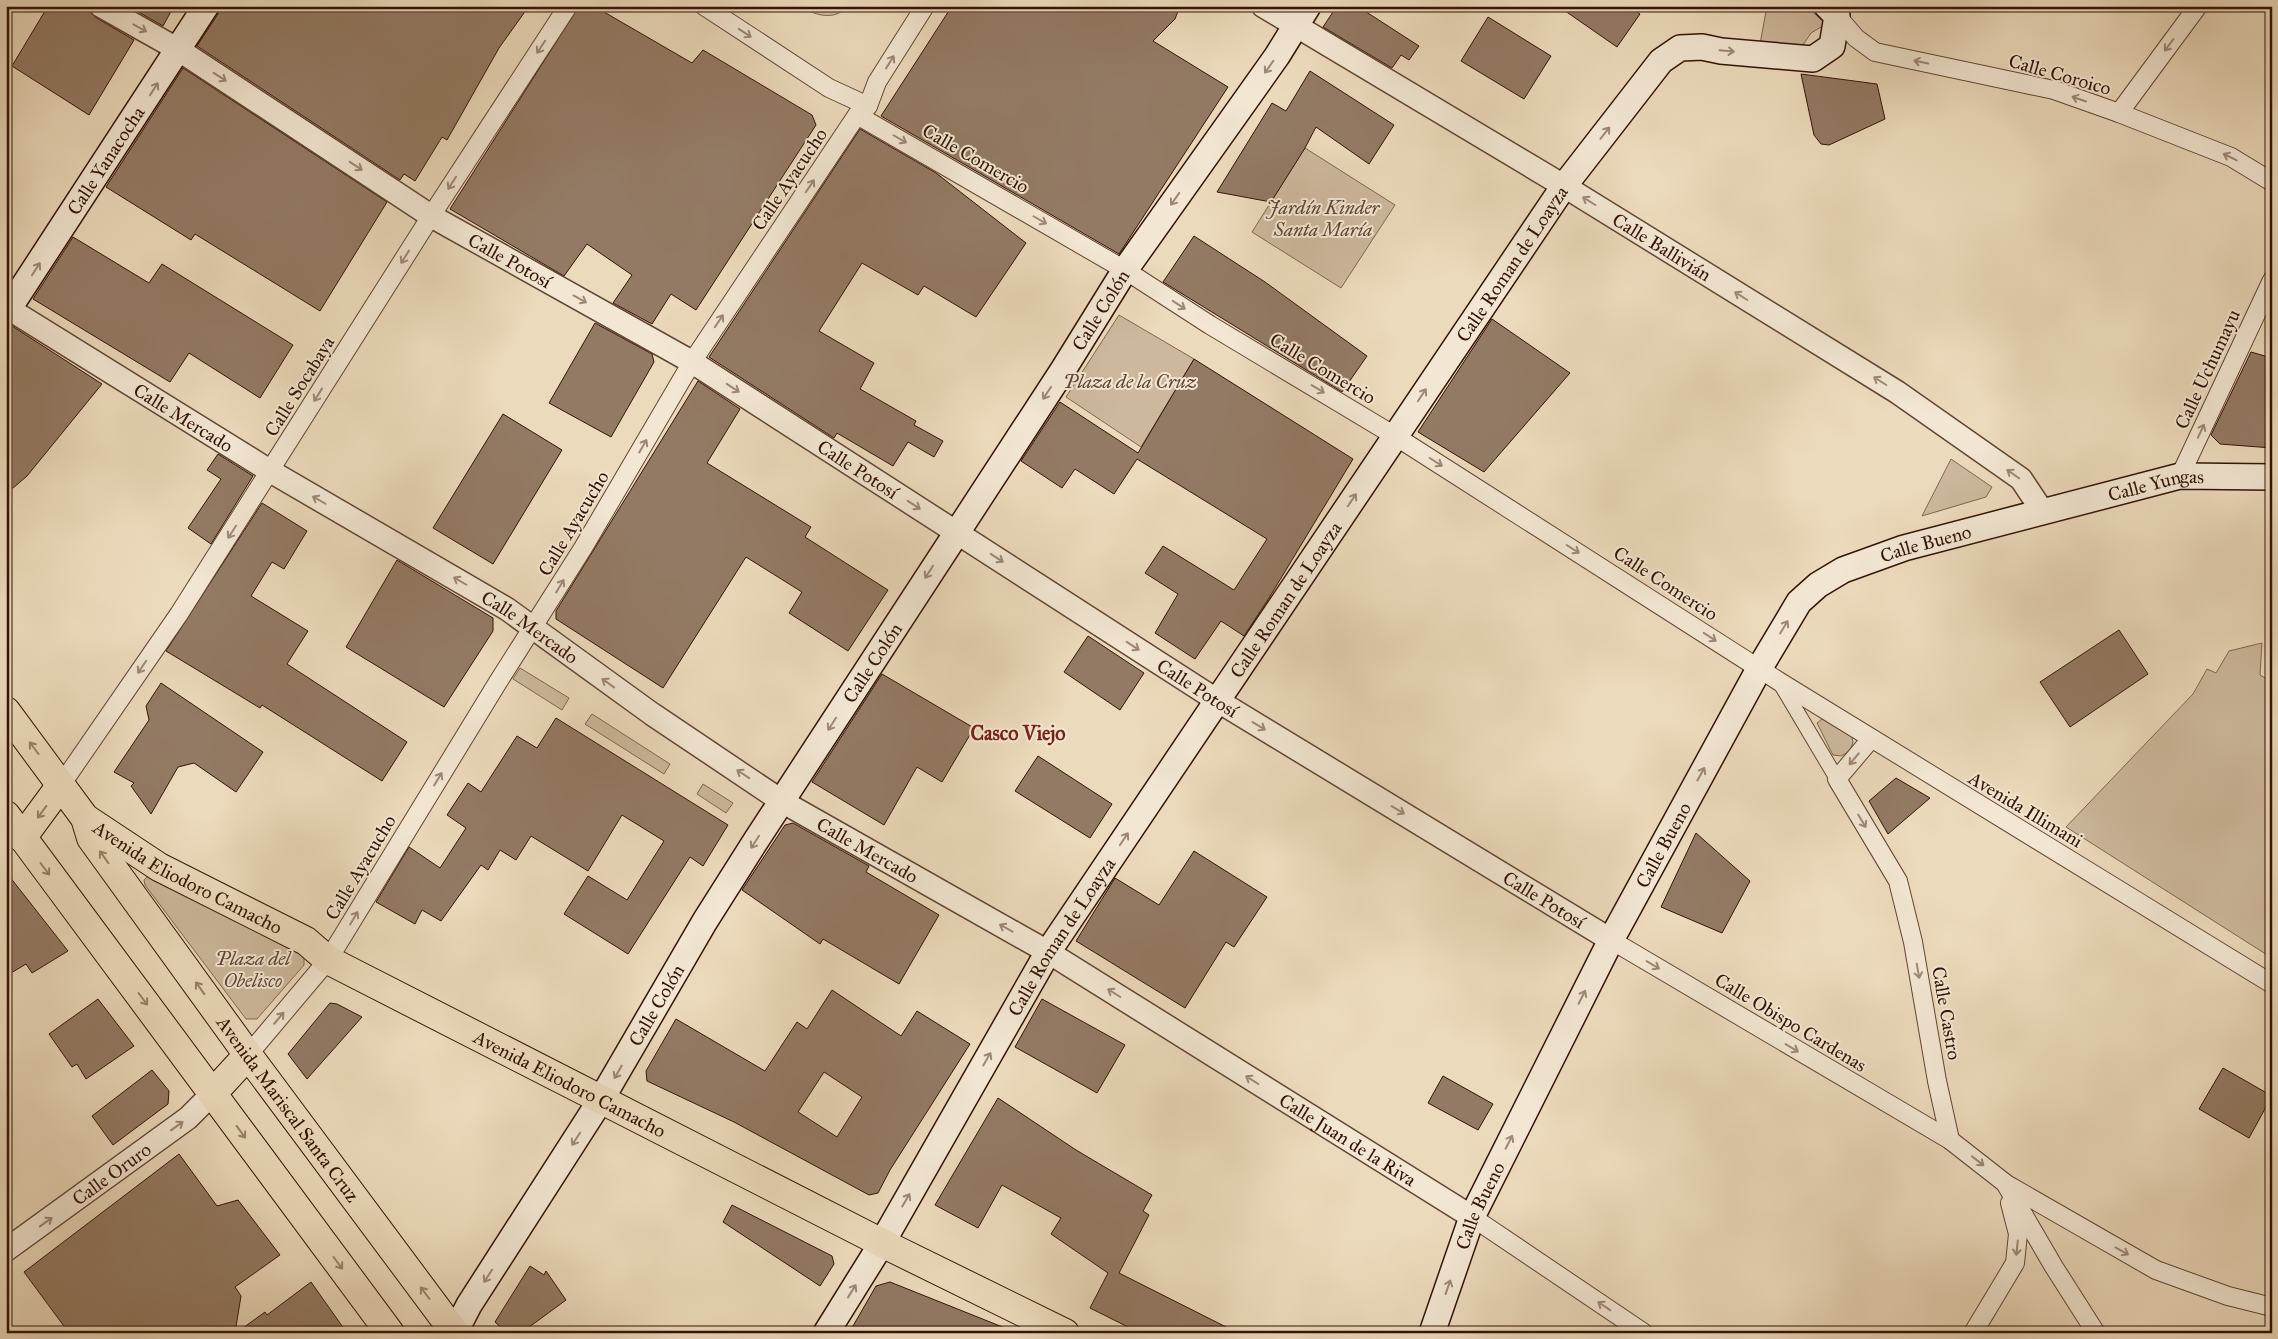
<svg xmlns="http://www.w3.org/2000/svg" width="2278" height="1339" font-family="'IM FELL Great Primer',serif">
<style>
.green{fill:#cdb89d;stroke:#806651}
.building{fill:#937a64;stroke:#331305;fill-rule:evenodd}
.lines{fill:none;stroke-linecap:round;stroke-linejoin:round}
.pedestrian-casing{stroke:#614533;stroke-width:16}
.minor-casing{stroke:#614533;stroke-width:20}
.tertiary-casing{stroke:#614533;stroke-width:25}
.secondary-casing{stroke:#331305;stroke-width:28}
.primary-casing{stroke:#331305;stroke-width:30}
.pedestrian{stroke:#f3e7d3;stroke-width:14}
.minor{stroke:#f3e7d3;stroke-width:18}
.tertiary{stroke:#f3e7d3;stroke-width:22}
.secondary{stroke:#f3e7d3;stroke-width:25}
.primary{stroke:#ecdabc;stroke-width:28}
.oneway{stroke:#9d8876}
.oneway2{stroke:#99806a}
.labels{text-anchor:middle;stroke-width:4;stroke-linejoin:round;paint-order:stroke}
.street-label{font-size:19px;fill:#331305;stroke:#f3e7d3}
.park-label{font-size:19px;font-style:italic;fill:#614533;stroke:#f3e7d3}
.neighbourhood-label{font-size:20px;font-weight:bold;fill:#7a1f14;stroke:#f3e7d3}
</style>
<rect width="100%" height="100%" fill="#ecdabc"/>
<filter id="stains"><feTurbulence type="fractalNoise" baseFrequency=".004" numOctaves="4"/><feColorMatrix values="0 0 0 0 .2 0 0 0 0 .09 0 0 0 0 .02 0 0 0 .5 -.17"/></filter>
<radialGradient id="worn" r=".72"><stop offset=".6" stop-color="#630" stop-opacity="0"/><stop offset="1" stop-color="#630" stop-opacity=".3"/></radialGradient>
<g class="green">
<path d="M799,6H848C834,22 815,15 799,6Z"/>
<polygon points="1767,6 1806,6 1826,24 1811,33 1801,48 1760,44"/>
<polygon points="1305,148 1395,205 1341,288 1252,232"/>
<polygon points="1119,315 1194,359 1141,447 1066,397"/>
<polygon points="1951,459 1992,487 1986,497 1922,516"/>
<polygon points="2262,643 2260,675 2272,682 2272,958 2066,827 2193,694 2207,669 2216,673 2229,651"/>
<polygon points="520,668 569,698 562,710 513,679"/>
<polygon points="592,714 670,764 664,774 585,724"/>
<polygon points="1822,719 1852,737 1853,742 1850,751 1841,756 1833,755 1817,723"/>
<polygon points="703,784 733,803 726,813 697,794"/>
<polygon points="147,877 298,951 304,955 304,965 257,1019 246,1019 145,885 144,880"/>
</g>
<g class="building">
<polygon points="48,6 88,6 95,17 134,40 89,115 12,66"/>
<polygon points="128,6 174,6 163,26"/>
<polygon points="220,6 529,6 499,48 447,140 442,137 415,181 404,174 400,180 197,46 218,14"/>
<polygon points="579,6 604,6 604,12 692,63 703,50 812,115 816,125 696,310 671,294 652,324 613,303 632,275 587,244 564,276 450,209"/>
<polygon points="952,6 1180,6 1175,19 1153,41 1228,87 1119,254 881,116"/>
<polygon points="1337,6 1357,6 1419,46 1409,60 1401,55 1392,68 1323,27"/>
<polygon points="1558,6 1628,6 1640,14 1617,47"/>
<polygon points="1488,17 1551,56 1524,99 1461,61"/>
<polygon points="183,68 387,202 320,311 195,234 191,240 106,187"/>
<polygon points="1310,71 1394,125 1369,164 1316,127 1305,148 1271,202 1217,192 1272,103 1286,111"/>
<polygon points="1801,74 1877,84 1885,119 1829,145 1821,144 1814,135"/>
<polygon points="860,129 936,173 1026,243 976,317 924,286 918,295 862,263 819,331 874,363 860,389 916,421 914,425 943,441 934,457 908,442 893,466 837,433 834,438 709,357"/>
<polygon points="1194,236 1265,282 1367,356 1342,392 1163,282"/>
<polygon points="73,237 149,283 162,264 293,345 260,398 189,353 170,382 33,299"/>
<polygon points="1492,319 1570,373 1484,472 1418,432"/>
<polygon points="595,323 652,354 654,362 611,437 549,403"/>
<polygon points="12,326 102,384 27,476 6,494 6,327"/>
<polygon points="2251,352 2272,358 2272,448 2220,444 2211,435"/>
<polygon points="1194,359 1353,459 1269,598 1244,636 1221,621 1195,659 1155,633 1178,594 1145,573 1163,546 1234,590 1267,539 1137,459 1114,494 1075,469 1062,488 1021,461 1060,402 1138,453"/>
<polygon points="698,381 740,409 707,463 811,527 805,537 888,590 848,651 789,613 802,592 746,557 663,688 556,619 556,611"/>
<polygon points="503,414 562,450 493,564 433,528"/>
<polygon points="218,454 253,476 211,544 188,528 221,479 207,470"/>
<polygon points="262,503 307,531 284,569 272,562 251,596 308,631 287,664 407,742 382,781 262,705 260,708 166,651"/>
<polygon points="397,560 493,618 493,631 444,707 346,647"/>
<polygon points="2119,630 2148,674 2070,727 2040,682"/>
<polygon points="1088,636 1144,673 1120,710 1064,672"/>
<polygon points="882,674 974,728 942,782 917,767 884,825 812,782"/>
<polygon points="161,683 263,752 236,792 194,763 178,767 151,814 131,786 134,783 114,772 149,720 146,706"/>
<polygon points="556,718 728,825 703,866 690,857 628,954 564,914 588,876 627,900 664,841 622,815 588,871 531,836 516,860 500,850 488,870 481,865 441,921 422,910 415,924 376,902 409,847 440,868 466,828 447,815 468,783 481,792 517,736 537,748"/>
<polygon points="1038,756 1112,804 1090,838 1015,791"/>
<polygon points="1896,778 1930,798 1888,834 1869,801"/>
<polygon points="793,823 869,866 866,872 939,915 899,984 823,939 820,944 742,890 785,825"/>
<polygon points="1696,833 1750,881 1722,933 1661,907"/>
<polygon points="1194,851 1267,897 1234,947 1226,942 1185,1008 1076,941 1115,878 1159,905"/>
<polygon points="6,872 68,951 32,973 26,964 6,976"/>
<path d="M832,990L901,1036L917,1011L970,1044L890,1170L878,1193L869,1195L734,1122L647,1081L646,1071L676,1019L765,1071L797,1022L807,1029ZM824,1072L862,1097L837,1137L798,1112Z"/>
<polygon points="98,999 134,1046 86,1079 77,1064 72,1067 49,1034"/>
<polygon points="1042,999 1125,1045 1097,1093 1015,1047"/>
<polygon points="330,1003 337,1004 362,1017 307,1079 288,1054"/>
<polygon points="2223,1068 2272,1096 2249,1138 2199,1109"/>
<polygon points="152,1070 169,1091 168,1104 113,1145 92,1116"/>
<polygon points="1443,1076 1493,1104 1478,1130 1428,1103"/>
<polygon points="998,1098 1076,1150 1152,1195 1143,1211 1149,1215 1119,1273 1238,1333 1140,1333 1090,1308 1108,1273 1051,1234 1061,1218 1002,1185 978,1228 935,1205"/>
<polygon points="179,1154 217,1206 238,1200 280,1255 235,1287 241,1296 235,1333 69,1333 24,1272"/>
<polygon points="732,1205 832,1256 834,1264 820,1286 723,1222"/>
<polygon points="530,1266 544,1275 546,1271 566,1300 521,1333 507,1333 495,1322"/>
<polygon points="311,1282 347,1333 236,1333 265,1312 267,1315"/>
<polygon points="890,1282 1015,1332 1015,1333 849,1333 876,1286"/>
</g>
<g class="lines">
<defs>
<polyline id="pedestrian" points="1780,683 1837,779"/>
<g id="minor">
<polyline points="704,6 829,88 868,106"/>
<polyline points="1837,16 1856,38 1875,52 2054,90 2119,113 2231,157 2272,182"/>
<polyline points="2119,113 2198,6"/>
<polyline points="857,115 1125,270 1210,325 1395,436 1780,682 2272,984"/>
<polyline points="2180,476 2272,280"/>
<polyline points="1871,739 1837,779 1898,881 1913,942 1937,1081 1950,1140"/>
<polyline points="61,785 179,614 431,216 568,6"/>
<polyline points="1611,940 1950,1140 2005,1183 2054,1267 2096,1333"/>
<polyline points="248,1055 328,960 498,682 583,548 692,362 857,115 868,106 877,82 925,6"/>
<polyline points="2008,1185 2156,1270 2228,1296 2272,1307"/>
<polyline points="1472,1217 1644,1333"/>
<polyline points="1973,1333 2015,1263 2018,1234 2010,1203"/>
</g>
<g id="tertiary">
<path id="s1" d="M101,6L179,50L431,216L692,362L1218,701L1611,940"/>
<path id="s2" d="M1263,6L1564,186L1897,392L2021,479L2043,512"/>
<path id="s3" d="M6,307L270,471L507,609L652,714L783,802L1048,952L1472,1217"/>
<path id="s4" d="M6,1250L188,1118L212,1094"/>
</g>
<g id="secondary">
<path id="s5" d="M6,313L206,6"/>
<path id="s6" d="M455,1332L469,1305L602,1098L705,921L755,842L1063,370L1125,270L1277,56L1308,6"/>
<path id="s7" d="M826,1333L882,1243L1048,952L1564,186L1661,61L1680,48L1702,47L1721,51L1813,59L1832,46L1837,16L1827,6"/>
<path id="s8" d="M1432,1333L1472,1217L1611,940L1759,669L1799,602L1818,585L1843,570L1904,548L2180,476L2272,477"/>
</g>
<g id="primary">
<path id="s9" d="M6,711L85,818L91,838L248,1055L455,1333"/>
<polyline points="6,815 390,1333"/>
<path id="s10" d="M85,818L159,867L306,941L328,960L882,1243L1065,1333"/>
<polyline points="22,838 61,785"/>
<polyline points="212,1094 248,1055"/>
</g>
</defs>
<use href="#pedestrian" class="pedestrian-casing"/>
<use href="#minor" class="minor-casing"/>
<use href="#tertiary" class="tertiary-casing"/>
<use href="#secondary" class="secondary-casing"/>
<use href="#primary" class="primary-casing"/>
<use href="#pedestrian" class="pedestrian"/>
<use href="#minor" class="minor"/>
<use href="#tertiary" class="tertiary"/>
<use href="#secondary" class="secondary"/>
<use href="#primary" class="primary"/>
</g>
<defs><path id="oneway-shaft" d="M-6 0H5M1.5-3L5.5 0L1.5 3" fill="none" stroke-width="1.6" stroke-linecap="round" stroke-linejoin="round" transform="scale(1.25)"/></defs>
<g class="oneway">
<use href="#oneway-shaft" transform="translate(140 28) rotate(29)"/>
<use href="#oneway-shaft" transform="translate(745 33) rotate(33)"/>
<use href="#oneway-shaft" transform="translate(2169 45) rotate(127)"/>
<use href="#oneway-shaft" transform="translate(541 47) rotate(123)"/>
<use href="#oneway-shaft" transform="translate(1727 51) rotate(5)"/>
<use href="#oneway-shaft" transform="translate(890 62) rotate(-58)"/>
<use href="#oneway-shaft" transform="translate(1921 62) rotate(-168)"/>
<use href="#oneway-shaft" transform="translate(1269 67) rotate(125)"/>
<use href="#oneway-shaft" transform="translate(220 77) rotate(33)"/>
<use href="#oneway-shaft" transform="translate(154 89) rotate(-57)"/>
<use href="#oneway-shaft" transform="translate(2079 99) rotate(-161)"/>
<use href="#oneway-shaft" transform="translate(1605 133) rotate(-52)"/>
<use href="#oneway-shaft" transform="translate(900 139) rotate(30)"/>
<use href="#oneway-shaft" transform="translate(2230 157) rotate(-154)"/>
<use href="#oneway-shaft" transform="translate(356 166) rotate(33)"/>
<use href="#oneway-shaft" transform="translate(452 183) rotate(123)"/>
<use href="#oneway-shaft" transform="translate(810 186) rotate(-56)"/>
<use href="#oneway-shaft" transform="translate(1175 199) rotate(125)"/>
<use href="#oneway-shaft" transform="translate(1589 201) rotate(-148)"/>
<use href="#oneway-shaft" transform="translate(1040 220) rotate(30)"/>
<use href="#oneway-shaft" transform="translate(405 257) rotate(122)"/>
<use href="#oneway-shaft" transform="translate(36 269) rotate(-57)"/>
<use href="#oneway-shaft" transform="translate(1741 296) rotate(-148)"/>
<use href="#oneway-shaft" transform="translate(580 299) rotate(29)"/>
<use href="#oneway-shaft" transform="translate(1179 305) rotate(33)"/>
<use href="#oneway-shaft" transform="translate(719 321) rotate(-56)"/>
<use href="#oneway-shaft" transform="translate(1880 381) rotate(-148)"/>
<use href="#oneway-shaft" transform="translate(733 388) rotate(33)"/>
<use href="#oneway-shaft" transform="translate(1318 389) rotate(31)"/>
<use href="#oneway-shaft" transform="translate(1047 393) rotate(124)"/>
<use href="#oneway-shaft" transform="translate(318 395) rotate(122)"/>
<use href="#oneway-shaft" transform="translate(1422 395) rotate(-56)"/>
<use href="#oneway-shaft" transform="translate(2201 431) rotate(-65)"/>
<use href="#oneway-shaft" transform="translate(643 446) rotate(-60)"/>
<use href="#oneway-shaft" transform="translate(1436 462) rotate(32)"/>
<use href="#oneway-shaft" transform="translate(2013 474) rotate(-145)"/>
<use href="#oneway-shaft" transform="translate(319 500) rotate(-150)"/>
<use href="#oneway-shaft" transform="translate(1352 500) rotate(-56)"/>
<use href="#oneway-shaft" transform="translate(914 505) rotate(33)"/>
<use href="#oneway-shaft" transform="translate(232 532) rotate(123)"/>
<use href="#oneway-shaft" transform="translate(1573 549) rotate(32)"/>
<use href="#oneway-shaft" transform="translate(997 558) rotate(33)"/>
<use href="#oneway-shaft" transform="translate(929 572) rotate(123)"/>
<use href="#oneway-shaft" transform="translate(460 581) rotate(-150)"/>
<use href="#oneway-shaft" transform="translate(560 586) rotate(-59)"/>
<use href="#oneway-shaft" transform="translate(1784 627) rotate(-59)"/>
<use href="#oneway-shaft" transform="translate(1710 637) rotate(33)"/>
<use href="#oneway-shaft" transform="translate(1133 646) rotate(33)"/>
<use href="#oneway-shaft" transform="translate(142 667) rotate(124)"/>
<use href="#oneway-shaft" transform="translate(608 683) rotate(-144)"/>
<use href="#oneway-shaft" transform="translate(832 724) rotate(123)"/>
<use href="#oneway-shaft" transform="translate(1259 726) rotate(31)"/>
<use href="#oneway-shaft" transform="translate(1854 759) rotate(130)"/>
<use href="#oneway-shaft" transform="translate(743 774) rotate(-146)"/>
<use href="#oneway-shaft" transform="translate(1701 774) rotate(-61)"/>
<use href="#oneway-shaft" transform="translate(438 779) rotate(-59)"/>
<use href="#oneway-shaft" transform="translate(1398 810) rotate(31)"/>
<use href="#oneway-shaft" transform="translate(1862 821) rotate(59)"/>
<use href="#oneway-shaft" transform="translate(1124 839) rotate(-56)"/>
<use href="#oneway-shaft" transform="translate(755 842) rotate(123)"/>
<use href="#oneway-shaft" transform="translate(354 918) rotate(-59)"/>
<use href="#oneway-shaft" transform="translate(1006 928) rotate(-151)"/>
<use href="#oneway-shaft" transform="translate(1653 965) rotate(31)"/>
<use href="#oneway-shaft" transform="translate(1918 971) rotate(80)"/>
<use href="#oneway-shaft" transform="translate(1114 993) rotate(-148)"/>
<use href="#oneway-shaft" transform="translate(1582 997) rotate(-63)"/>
<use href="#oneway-shaft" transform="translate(279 1018) rotate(-50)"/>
<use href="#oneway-shaft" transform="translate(1792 1048) rotate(31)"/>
<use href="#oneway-shaft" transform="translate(987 1059) rotate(-60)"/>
<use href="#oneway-shaft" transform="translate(618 1072) rotate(120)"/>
<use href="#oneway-shaft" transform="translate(1252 1080) rotate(-148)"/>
<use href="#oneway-shaft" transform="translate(177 1126) rotate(-36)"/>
<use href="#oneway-shaft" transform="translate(576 1139) rotate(123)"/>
<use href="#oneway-shaft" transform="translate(1509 1142) rotate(-63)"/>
<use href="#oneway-shaft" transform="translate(1978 1161) rotate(38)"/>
<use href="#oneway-shaft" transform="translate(906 1200) rotate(-60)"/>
<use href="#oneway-shaft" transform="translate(46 1222) rotate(-36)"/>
<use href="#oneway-shaft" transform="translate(2017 1248) rotate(96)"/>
<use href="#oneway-shaft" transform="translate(2122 1251) rotate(29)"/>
<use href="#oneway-shaft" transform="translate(488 1276) rotate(123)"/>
<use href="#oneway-shaft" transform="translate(1448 1287) rotate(-71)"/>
<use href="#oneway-shaft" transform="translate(852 1291) rotate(-58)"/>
<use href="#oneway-shaft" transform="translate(1604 1306) rotate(-146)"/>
</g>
<g class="oneway2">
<use href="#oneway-shaft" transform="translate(34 748) rotate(-127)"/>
<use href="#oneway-shaft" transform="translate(42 812) rotate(126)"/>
<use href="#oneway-shaft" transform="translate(104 857) rotate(-126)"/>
<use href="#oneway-shaft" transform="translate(45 869) rotate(53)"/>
<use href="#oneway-shaft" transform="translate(200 988) rotate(-126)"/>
<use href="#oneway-shaft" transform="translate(143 999) rotate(53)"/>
<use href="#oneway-shaft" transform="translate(241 1132) rotate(54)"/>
<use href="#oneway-shaft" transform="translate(338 1263) rotate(53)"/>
<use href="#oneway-shaft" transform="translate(425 1293) rotate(-127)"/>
</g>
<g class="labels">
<g class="street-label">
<text transform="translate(2060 74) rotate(16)" y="7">Calle Coroico</text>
<text transform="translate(976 158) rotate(30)" y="7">Calle Comercio</text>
<text dy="7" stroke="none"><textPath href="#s5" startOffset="182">Calle Yanacocha</textPath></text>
<text transform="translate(789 179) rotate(-56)" y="7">Calle Ayacucho</text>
<text dy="7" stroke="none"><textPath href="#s2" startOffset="466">Calle Ballivián</textPath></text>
<text dy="7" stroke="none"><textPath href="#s1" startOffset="482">Calle Potosí</textPath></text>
<text dy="7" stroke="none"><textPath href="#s7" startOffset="1271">Calle Roman de Loayza</textPath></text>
<text dy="7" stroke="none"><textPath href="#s6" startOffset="1209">Calle Colón</textPath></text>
<text transform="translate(1323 368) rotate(31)" y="7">Calle Comercio</text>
<text transform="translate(2207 369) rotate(-65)" y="7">Calle Uchumayu</text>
<text transform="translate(299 386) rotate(-58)" y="7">Calle Socabaya</text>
<text dy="7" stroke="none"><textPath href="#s3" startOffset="209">Calle Mercado</textPath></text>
<text dy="7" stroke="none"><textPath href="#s1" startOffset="888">Calle Potosí</textPath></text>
<text dy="7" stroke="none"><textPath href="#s8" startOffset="1199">Calle Yungas</textPath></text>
<text transform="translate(573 523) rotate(-59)" y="7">Calle Ayacucho</text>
<text dy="7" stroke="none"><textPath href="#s8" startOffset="961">Calle Bueno</textPath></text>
<text transform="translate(1666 583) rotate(33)" y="7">Calle Comercio</text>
<text dy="7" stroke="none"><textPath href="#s7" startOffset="866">Calle Roman de Loayza</textPath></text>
<text dy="7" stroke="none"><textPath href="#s3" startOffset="614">Calle Mercado</textPath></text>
<text dy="7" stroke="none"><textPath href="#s6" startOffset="789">Calle Colón</textPath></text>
<text dy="7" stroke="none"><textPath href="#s1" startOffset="1292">Calle Potosí</textPath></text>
<text transform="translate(2026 809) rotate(31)" y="7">Avenida Illimani</text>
<text dy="7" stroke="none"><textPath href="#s8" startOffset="541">Calle Bueno</textPath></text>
<text dy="7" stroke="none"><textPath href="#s3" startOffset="1019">Calle Mercado</textPath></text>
<text transform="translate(360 867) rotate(-59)" y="7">Calle Ayacucho</text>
<text dy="7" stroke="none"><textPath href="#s10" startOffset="119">Avenida Eliodoro Camacho</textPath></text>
<text dy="7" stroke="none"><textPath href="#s1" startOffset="1698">Calle Potosí</textPath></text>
<text dy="7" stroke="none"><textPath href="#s7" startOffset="461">Calle Roman de Loayza</textPath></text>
<text dy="7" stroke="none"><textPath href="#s6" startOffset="384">Calle Colón</textPath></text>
<text transform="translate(1947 1013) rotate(80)" y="7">Calle Castro</text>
<text transform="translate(1791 1022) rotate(31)" y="7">Calle Obispo Cardenas</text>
<text dy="7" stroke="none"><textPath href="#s10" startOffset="554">Avenida Eliodoro Camacho</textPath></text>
<text dy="7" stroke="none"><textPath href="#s9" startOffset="489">Avenida Mariscal Santa Cruz</textPath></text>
<text dy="7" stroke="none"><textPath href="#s3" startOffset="1580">Calle Juan de la Riva</textPath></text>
<text dy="7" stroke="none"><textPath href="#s4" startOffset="130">Calle Oruro</textPath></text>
<text dy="7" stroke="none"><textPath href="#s8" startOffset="136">Calle Bueno</textPath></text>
</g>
<g class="park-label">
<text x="1323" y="214">Jardín Kinder<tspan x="1323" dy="22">Santa María</tspan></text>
<text x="1130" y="388">Plaza de la Cruz</text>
<text x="253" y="965">Plaza del<tspan x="253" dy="22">Obelisco</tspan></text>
</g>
<g class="neighbourhood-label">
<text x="1018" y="740">Casco Viejo</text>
</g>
</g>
<rect width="2278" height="1339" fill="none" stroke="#ecdabc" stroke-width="25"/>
<rect x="8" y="8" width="2263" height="1324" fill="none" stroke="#331305" stroke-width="2.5"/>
<rect x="12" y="12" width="2253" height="1314" fill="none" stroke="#331305"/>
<rect width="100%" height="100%" filter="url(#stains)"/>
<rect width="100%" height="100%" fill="url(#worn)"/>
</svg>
